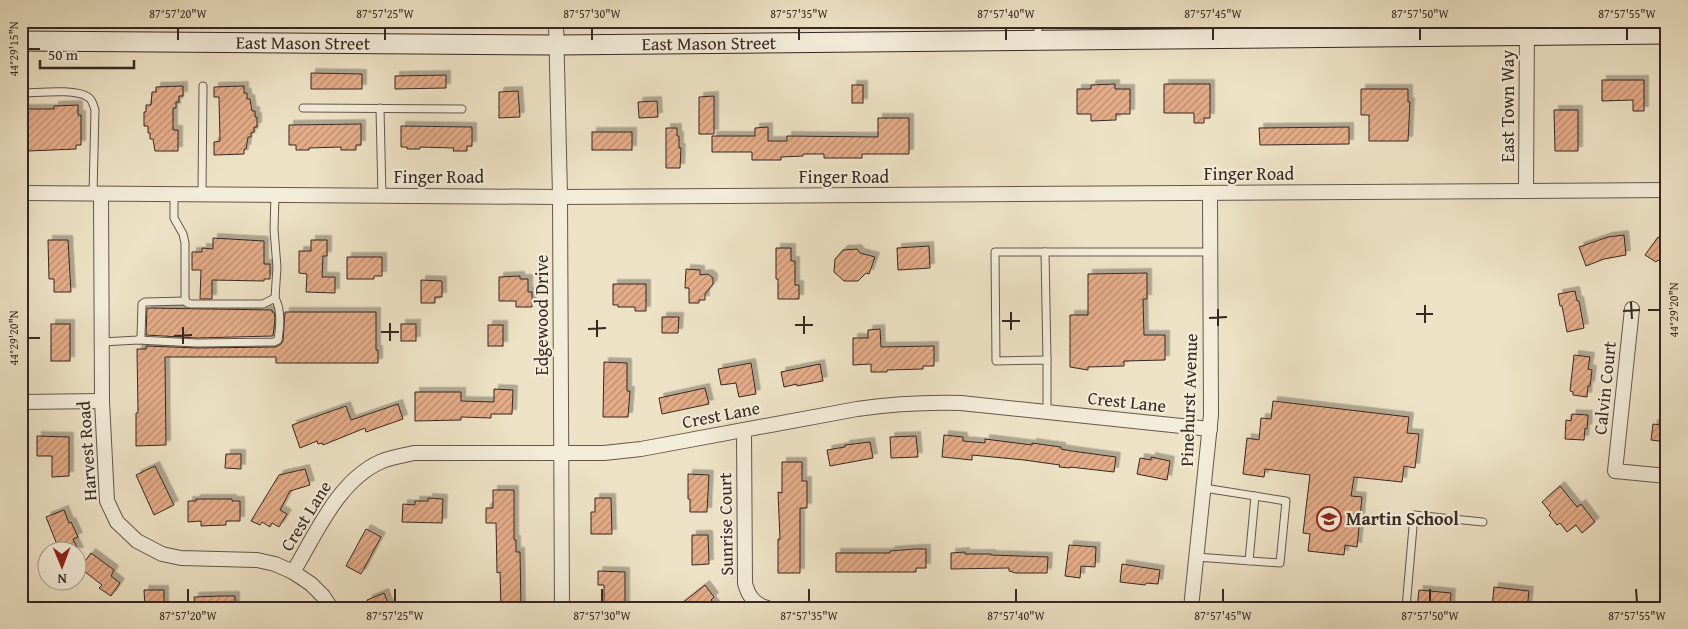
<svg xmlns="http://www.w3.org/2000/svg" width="1688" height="629" font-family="'Gentium Book Plus',serif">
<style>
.building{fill:url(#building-hatch);stroke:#362722;filter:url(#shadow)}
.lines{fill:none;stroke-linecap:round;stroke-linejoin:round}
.lane-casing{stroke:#64564b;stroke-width:9}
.street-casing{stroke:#64564b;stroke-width:16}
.secondary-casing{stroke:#362722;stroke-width:21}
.lane{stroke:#f3ecd9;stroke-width:7}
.street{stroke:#f3ecd9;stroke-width:14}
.secondary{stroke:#f3ecd9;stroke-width:19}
.ticks{fill:none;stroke:#362722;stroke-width:2}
.labels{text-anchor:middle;stroke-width:4.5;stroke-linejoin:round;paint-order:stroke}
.street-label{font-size:18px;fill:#362722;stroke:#f3ecd9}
.poi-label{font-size:18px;font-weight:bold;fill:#362722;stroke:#f3ecd9;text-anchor:start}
.neatline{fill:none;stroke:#362722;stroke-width:2}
.ticks-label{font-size:12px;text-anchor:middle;fill:#362722}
</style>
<defs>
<pattern id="building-hatch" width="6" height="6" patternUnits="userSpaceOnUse" patternTransform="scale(1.25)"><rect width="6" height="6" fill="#e5ac88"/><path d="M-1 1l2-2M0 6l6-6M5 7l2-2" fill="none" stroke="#ba8c6f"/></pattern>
<filter id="shadow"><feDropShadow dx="4.5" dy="-4.5" stdDeviation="0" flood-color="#0004"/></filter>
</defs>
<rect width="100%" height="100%" fill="#ede2c5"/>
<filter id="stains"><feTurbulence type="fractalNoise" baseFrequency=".004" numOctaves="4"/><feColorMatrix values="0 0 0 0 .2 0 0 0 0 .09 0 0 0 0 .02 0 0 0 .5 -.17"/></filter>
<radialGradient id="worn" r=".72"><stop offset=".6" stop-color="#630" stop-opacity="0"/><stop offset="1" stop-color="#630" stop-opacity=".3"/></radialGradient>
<g class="building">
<polygon points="311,73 362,74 362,89 311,89"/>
<polygon points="446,75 446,88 395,89 395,76"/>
<polygon points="1602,80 1644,80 1644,111 1633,111 1633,100 1602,101"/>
<polygon points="1115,84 1115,89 1130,89 1130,114 1116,114 1116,120 1091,121 1091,114 1077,114 1077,89 1091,89 1091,85"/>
<polygon points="1164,84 1210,84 1210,118 1204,118 1204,123 1194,123 1194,113 1164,113"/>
<rect x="852" y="85" width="11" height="18"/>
<polygon points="183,86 183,96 179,96 179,102 176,102 176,108 173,108 173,130 178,130 178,151 155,151 153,139 150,139 150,133 148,133 148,126 144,126 144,112 146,112 146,105 151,105 152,92 156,92 156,87"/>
<polygon points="244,86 244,93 247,93 247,99 250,99 252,111 255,111 255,117 257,117 257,127 254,127 254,132 251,133 251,137 248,137 246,149 244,149 244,154 214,155 214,142 220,141 219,97 214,97 214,87"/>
<polygon points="1361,89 1408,89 1408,102 1410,102 1408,141 1369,141 1369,115 1361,115"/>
<polygon points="518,91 520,117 499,118 499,92"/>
<polygon points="714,96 714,134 699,134 699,97"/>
<polygon points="657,101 658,117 639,118 638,102"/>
<polygon points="78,105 78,115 81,115 81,145 76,145 76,149 28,151 28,149 21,149 21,111 24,111 24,109 54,109 54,106"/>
<polygon points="1554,110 1578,110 1578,151 1555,151"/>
<polygon points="878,118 909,118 909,154 862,154 862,158 824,158 824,154 803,154 803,156 781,157 781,160 752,160 752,152 712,152 712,136 755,136 755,128 768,127 768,141 787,141 787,136 878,137"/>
<polygon points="361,124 361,145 356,145 356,150 341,150 341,147 309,148 309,150 296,150 296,145 289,145 289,125"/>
<polygon points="401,126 472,127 472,146 467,146 467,151 453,151 454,148 420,147 420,149 407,149 407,147 401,147"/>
<polygon points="1349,127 1349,144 1260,145 1259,128"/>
<polygon points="666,128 677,128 677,136 679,136 679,148 681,148 680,168 666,168"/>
<rect x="592" y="132" width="40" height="18"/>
<polygon points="1624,235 1626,255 1604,259 1586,266 1579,247 1608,237"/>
<polygon points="1658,237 1667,243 1667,266 1658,260 1656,262 1645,255"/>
<polygon points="213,238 264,241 264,264 270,264 270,279 264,279 264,281 212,280 212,299 200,299 201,270 192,270 192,252 202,252 202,248 213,249"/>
<polygon points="48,240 68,240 71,292 54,292 54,279 49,279"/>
<polygon points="311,240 327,240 327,256 323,256 322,277 335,277 335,293 306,292 307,274 299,273 299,251 311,251"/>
<polygon points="929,246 930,268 898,270 897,248"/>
<polygon points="776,248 791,248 791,261 795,261 795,285 799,285 799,299 778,299 778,279 776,279"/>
<polygon points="857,249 860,253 875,257 869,274 866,273 858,281 844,281 834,272 835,259 843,250"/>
<polygon points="347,257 382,257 382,276 374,276 374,279 347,279"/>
<polygon points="686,269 700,270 700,275 708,274 713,278 713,284 705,294 705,300 699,300 699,303 689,303 689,288 685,288"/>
<polygon points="1147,273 1147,299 1143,299 1144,335 1165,335 1165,360 1124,361 1124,366 1088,367 1088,370 1070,367 1070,315 1088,315 1088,274"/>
<polygon points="520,276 520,279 528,279 528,292 532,292 532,307 516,307 516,301 499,301 499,277"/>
<polygon points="421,280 442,281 442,297 435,297 435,303 421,303"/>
<polygon points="613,284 646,284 646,311 635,311 635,307 618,307 618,305 613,305"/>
<polygon points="1575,291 1577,301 1579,301 1584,328 1567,332 1562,306 1560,306 1558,294"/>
<polygon points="147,308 272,310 272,312 274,312 275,319 273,336 197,338 146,335"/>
<polygon points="285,312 376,312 376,350 378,350 378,363 276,363 276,357 165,357 166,445 136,446 136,413 138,413 137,349 146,349 146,346 197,348 276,347 281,344 283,341"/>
<polygon points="662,317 679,317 678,333 662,333"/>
<rect x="51" y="324" width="19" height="37"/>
<rect x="401" y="324" width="15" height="17"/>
<rect x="488" y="325" width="15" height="21"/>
<polygon points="880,329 881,347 934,346 934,366 923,366 923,369 887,370 887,372 871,372 871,364 853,365 853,338 868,338 868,330"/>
<polygon points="1574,355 1590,357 1588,369 1592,370 1590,386 1588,386 1587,397 1573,395 1573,392 1570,391"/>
<polygon points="604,362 627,363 627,391 630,391 628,417 603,417"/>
<polygon points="751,363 756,394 739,397 736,383 721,385 718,369"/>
<polygon points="820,364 823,381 797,386 797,384 784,387 781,372"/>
<polygon points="705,388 709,404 662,414 659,398"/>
<polygon points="494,389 513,390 512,414 491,414 491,418 461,417 461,420 415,421 415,392 461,392 461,401 494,402"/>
<polygon points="1273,401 1409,417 1407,433 1419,434 1415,468 1404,466 1402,482 1354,477 1351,496 1362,497 1357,547 1345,545 1344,555 1308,551 1310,534 1303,533 1310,475 1265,469 1264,477 1243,474 1247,438 1259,440 1261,418 1271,419"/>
<polygon points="398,404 403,419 366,432 365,428 323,445 322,443 318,444 317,441 300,448 292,425 346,406 351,420"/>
<polygon points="1572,414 1588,415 1587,429 1585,428 1584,440 1565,439 1566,420 1571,421"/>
<polygon points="1653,424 1667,426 1667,442 1651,440"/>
<polygon points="944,435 963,437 963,441 985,443 985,439 1032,445 1032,443 1061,447 1061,449 1072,451 1116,457 1114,472 1070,467 1070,468 1059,467 1060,465 1024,460 972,455 972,460 942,457"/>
<polygon points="37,436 69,437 69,476 52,477 52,456 37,456"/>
<polygon points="916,436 918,457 891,458 890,437"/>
<polygon points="870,442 873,458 830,466 827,450 845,447 845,445"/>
<polygon points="226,454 241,454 241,469 225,468"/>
<polygon points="1151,457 1170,461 1167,480 1137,474 1140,458 1151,460"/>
<polygon points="782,462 802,462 802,481 807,481 807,508 800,508 800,573 778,573 778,539 780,539 778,492 782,493"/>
<polygon points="155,466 174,505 154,515 136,475"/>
<polygon points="305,469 310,485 290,491 280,510 287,514 279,527 272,523 270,527 262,522 260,525 251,521 279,475"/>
<polygon points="688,474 709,475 707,512 690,512 690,499 688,499"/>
<polygon points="1560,486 1577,507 1581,504 1595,522 1582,533 1576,525 1567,532 1560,523 1557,525 1549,515 1551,513 1542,502"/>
<polygon points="493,490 514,490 514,540 516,540 516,552 520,552 521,608 501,608 500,572 497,573 496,523 486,523 486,508 493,508"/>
<polygon points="428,498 443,499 442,523 402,522 403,504 415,505 415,501 428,501"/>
<polygon points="595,498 611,498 612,534 591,534 591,512 595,512"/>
<polygon points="196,499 232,499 232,501 240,501 240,521 226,521 226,525 201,526 201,521 188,522 188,501 196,501"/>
<polygon points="64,510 69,523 71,522 78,537 73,539 79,552 60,552 46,517"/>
<polygon points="366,529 381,537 361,574 346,566"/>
<polygon points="692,535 708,535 709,564 692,565"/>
<polygon points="1069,545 1096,547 1095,567 1081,566 1080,578 1065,576"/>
<polygon points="915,549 926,549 926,568 916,568 916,572 836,572 836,553 890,553 890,551"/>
<polygon points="965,552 965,554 991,554 991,555 1048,557 1047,573 1016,573 1009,571 1009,568 951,569 951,553"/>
<polygon points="91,553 114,570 111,576 120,583 111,596 99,588 102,585 80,568"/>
<polygon points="1122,564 1160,570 1158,584 1146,583 1145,585 1120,582"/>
<polygon points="598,571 625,572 625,608 604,608 604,585 598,585"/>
<polygon points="705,585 714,597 711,600 717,608 676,608"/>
<polygon points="1494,587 1529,591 1527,608 1492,608"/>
<polygon points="144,590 164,590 164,608 145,608"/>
<polygon points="1419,590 1451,593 1450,608 1417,608"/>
<polygon points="384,593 390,608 370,608 367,600"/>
<polygon points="221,596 235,596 235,608 195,608 194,597"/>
</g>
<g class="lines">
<defs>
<g id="lane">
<polyline points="1038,21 1038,40"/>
<path d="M21,93C37,93 75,88 88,97C93,100 93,105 95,110L93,194"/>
<polyline points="303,108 462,109"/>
<polyline points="380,108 382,196"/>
<polyline points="174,194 174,218 183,234 185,243 185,299 187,303 191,304 263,304 275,298 277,267 274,230 275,195"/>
<polyline points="202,194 203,86"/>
<polyline points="1045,252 1047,360"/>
<path d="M138,340L197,343L274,342L278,340C280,328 282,310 275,298"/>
<polyline points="102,342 138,340 141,337 142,304 145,302 186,301"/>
<polyline points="1047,412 1047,360 996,361 995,252 1210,252"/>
<polyline points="1196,557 1280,563 1286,501 1204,488"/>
<polyline points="1249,561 1255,496"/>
<polyline points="1406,608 1414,515 1483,522"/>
</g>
<g id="street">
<polyline points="556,21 560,197 562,608"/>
<polyline points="1526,191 1527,21"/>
<polyline points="21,193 560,197 1667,190"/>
<polyline points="101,194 102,401 107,501 117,522 137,541 162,554 181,558 257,560 275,564 293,572 311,584 323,596 331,608"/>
<polyline points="1632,309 1615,471 1667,476"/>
<polyline points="21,402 102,401"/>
<path d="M744,430L745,583C748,596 754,604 767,608"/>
<path d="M293,572C316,534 338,481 380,462C391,457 402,456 414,453H604L641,449L857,409C892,404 926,402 961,403L1210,429"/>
<polyline points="1191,608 1211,415 1210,193"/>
</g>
<g id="secondary">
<path id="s1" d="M21,41L557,45L1667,34"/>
</g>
</defs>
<use href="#lane" class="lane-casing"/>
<use href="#street" class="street-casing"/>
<use href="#secondary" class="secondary-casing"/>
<use href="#lane" class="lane"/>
<use href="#street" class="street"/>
<use href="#secondary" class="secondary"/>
</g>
<path class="ticks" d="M178,28V40M385,28V40M592,28V40M799,28V40M1006,28V40M1213,28V40M1420,28V40M1627,28V40M28,49H40M1631,302L1632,319M1425,305V323M1218,309V326M1648,310H1660M1623,311L1640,310M1011,312V330M1416,314H1433M804,316V334M1209,318L1227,317M597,320V337M1002,321H1020M390,323V341M795,325H813M183,327V344M588,329L606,328M381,332H399M174,336L192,335M28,338H40M188,589V602M395,589V602M602,589V602M809,589V602M1016,589V602M1223,589V602M1430,589V602M1636,589L1637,602"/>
<defs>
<symbol id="school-ring" viewBox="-11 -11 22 22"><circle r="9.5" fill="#f3ecd9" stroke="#8f2418" stroke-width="1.5"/><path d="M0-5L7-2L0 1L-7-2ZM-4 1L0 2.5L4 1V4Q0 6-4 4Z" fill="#8f2418"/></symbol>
</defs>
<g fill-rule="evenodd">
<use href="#school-ring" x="1315" y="505" width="28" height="28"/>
</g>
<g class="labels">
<g class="street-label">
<text dy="6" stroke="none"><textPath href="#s1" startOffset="282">East Mason Street</textPath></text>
<text dy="6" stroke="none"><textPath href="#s1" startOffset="688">East Mason Street</textPath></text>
<text transform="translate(1508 106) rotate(-90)" y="6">East Town Way</text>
<text x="1249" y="180">Finger Road</text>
<text x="439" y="183">Finger Road</text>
<text x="844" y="183">Finger Road</text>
<text transform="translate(542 315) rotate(-90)" y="6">Edgewood Drive</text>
<text transform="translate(1605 388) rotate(-84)" y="6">Calvin Court</text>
<text transform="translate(1189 400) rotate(-88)" y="6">Pinehurst Avenue</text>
<text transform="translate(1127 402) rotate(6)" y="6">Crest Lane</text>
<text transform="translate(721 415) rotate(-11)" y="6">Crest Lane</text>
<text transform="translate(87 451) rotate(-94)" y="6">Harvest Road</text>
<text transform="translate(306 516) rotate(-58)" y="6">Crest Lane</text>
<text transform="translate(726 524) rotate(-91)" y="6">Sunrise Court</text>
</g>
<g class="poi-label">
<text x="1346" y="525">Martin School</text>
</g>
</g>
<rect width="1688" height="629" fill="none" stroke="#ede2c5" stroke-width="55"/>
<g transform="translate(62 566) rotate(179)"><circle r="24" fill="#f3ecd9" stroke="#a79d90"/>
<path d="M0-4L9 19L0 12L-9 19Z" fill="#8f2418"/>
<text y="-8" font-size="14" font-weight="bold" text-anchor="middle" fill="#362722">N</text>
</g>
<path d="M40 60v8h94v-8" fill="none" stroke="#362722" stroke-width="2.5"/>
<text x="48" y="60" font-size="15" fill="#362722" stroke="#f3ecd9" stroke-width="4" paint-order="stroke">50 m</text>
<rect x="28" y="28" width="1632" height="574" class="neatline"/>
<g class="ticks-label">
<text x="178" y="18">87°57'20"W</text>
<text x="385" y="18">87°57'25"W</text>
<text x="592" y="18">87°57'30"W</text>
<text x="799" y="18">87°57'35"W</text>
<text x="1006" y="18">87°57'40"W</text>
<text x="1213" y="18">87°57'45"W</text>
<text x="1420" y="18">87°57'50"W</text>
<text x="1627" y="18">87°57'55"W</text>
<text transform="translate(14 49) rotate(-90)" y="4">44°29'15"N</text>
<text transform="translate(1674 310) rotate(-90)" y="4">44°29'20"N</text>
<text transform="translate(14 338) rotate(-90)" y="4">44°29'20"N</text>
<text x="188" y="620">87°57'20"W</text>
<text x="395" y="620">87°57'25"W</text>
<text x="602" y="620">87°57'30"W</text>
<text x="809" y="620">87°57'35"W</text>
<text x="1016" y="620">87°57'40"W</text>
<text x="1223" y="620">87°57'45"W</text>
<text x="1430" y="620">87°57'50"W</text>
<text x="1637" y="620">87°57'55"W</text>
</g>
<rect width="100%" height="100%" filter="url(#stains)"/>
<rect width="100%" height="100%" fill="url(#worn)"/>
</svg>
